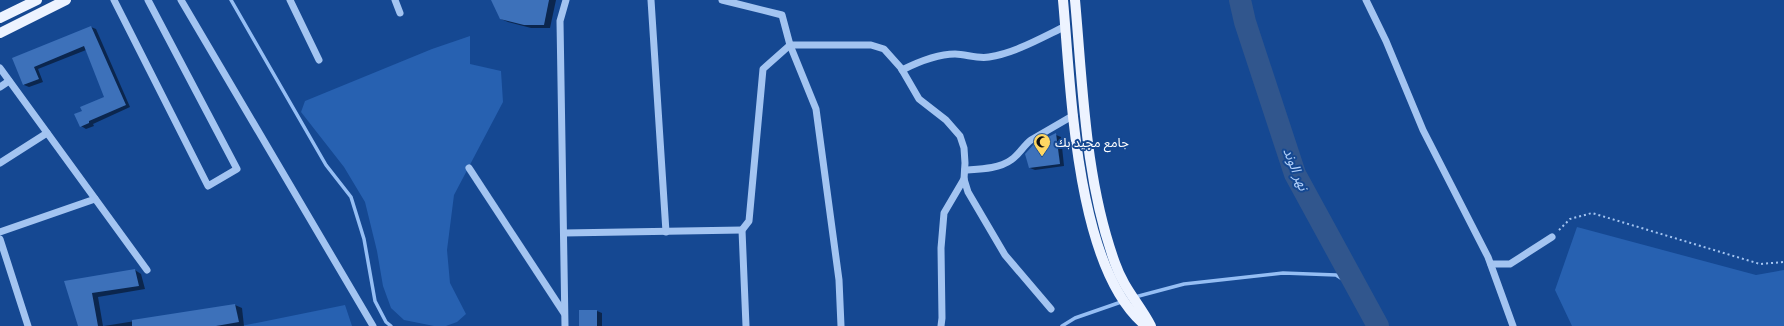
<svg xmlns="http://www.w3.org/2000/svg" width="1784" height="326" font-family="'Golos Text','Noto Sans Arabic',sans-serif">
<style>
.green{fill:#2761b1}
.shadow{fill:#0007}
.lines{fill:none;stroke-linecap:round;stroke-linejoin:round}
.stream{stroke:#95bef4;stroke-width:3.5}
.river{stroke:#31568d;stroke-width:22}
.building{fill:#3d71ba}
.path{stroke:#a3c4f1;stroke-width:2;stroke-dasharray:2 3;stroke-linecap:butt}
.minor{stroke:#a3c4f1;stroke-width:7}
.major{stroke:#edf3ff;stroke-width:10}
.labels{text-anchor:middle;stroke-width:4;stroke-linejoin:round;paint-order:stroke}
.poi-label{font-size:13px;fill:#fff;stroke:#154892;text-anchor:start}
.water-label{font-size:14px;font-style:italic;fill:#afcef8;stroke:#154892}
</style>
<rect width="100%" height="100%" fill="#154892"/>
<g class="green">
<polygon points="470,36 470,64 501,71 503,102 454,195 447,250 450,283 466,314 457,322 446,326 434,326 404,320 391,308 383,286 377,251 365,202 344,167 301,112 305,101 432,49"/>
<polygon points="1577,227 1756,275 1784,270 1784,326 1572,326 1555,290"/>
<polygon points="345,305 352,326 241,326"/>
</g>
<g class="shadow">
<polygon points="492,0 556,0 550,28 531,28 508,22 501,19"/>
<polygon points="91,27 96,29 130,107 93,124 94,126 86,129 81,126 84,111 105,97 86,50 38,69 43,82 29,87 24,85 13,59"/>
<polygon points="1056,135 1061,137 1064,166 1035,170 1030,168 1034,145"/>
<polygon points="135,270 141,274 145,289 98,297 103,326 79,326 65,282"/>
<polygon points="235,305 242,308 244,326 104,326"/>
<polygon points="597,311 602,313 602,326 580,326"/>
</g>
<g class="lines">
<g class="stream">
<polyline points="231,0 326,165 351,197 364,239 375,301 386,322 391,326"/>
<polyline points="1135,297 1184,284 1283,273 1336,275 1358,289"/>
<polyline points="1062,326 1075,318 1124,301"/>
</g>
<polyline class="river" points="1240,0 1245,22 1295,174 1378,326"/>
</g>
<g class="building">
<polygon points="491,0 549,0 544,25 524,25 500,19"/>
<polygon points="91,26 126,105 89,121 89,123 80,127 74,114 82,111 80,107 104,97 84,46 34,67 39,79 23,85 12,58"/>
<polygon points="1056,133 1060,164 1029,168 1025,154 1034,144"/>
<polygon points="135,269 139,286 92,293 98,326 78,326 64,281"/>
<polygon points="235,304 239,322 216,326 132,326 132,320"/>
<rect x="579" y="310" width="18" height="16"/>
</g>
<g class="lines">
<polyline class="path" points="1559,230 1570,219 1592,213 1760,264 1784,262"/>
<g class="minor">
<polyline points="114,0 208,186 237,169 148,0"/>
<polyline points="181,0 373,326"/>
<polyline points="290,0 319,60"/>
<polyline points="395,0 400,13"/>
<polyline points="651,0 666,232"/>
<polyline points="722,0 782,15 790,45 816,109 839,280 841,326"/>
<polyline points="1366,0 1386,41 1423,130 1488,257 1513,326"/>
<polyline points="0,68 147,270"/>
<path d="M902,70C918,62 937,54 955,54C966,54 977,59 989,57C1015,53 1041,38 1066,26"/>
<polyline points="0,87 9,81"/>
<polyline points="0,163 47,133"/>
<polyline points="469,168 564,313"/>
<path d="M965,170C979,169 999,169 1011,160C1019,155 1023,146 1031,140L1074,115"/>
<polyline points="0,232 95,199"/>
<polyline points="564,233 742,230"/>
<polyline points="0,239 28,326"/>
<polyline points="1491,264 1510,264 1552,237"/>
<polyline points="565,326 560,21 566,0"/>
<polyline points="746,326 742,230 749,221 763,69 790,45 871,45 884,49 901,68 919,99 946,120 960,136 964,148 965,163 964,179 968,192 1005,255 1051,309"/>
<polyline points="941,326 942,318 941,248 944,213 964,179"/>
</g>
<g class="major">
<path d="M1063,0C1071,86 1075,269 1146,326"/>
<path d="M1075,0C1083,88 1085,180 1115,263C1124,289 1139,303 1151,326"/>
<polyline points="0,18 37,0"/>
<polyline points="0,33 66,0"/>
</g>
</g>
<defs>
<symbol id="mosque-pin" viewBox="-11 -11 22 30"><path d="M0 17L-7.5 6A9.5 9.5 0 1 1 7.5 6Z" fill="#ffd763" stroke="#154892"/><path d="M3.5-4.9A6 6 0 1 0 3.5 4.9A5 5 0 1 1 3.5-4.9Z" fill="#111"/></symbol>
</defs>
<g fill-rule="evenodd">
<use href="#mosque-pin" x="1032" y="132" width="20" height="27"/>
</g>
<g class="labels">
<g class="poi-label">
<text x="1055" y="147">جامع مجيد بك</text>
</g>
<g class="water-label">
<text transform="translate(1296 169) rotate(68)" y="5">نهر الوند</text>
</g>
</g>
</svg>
